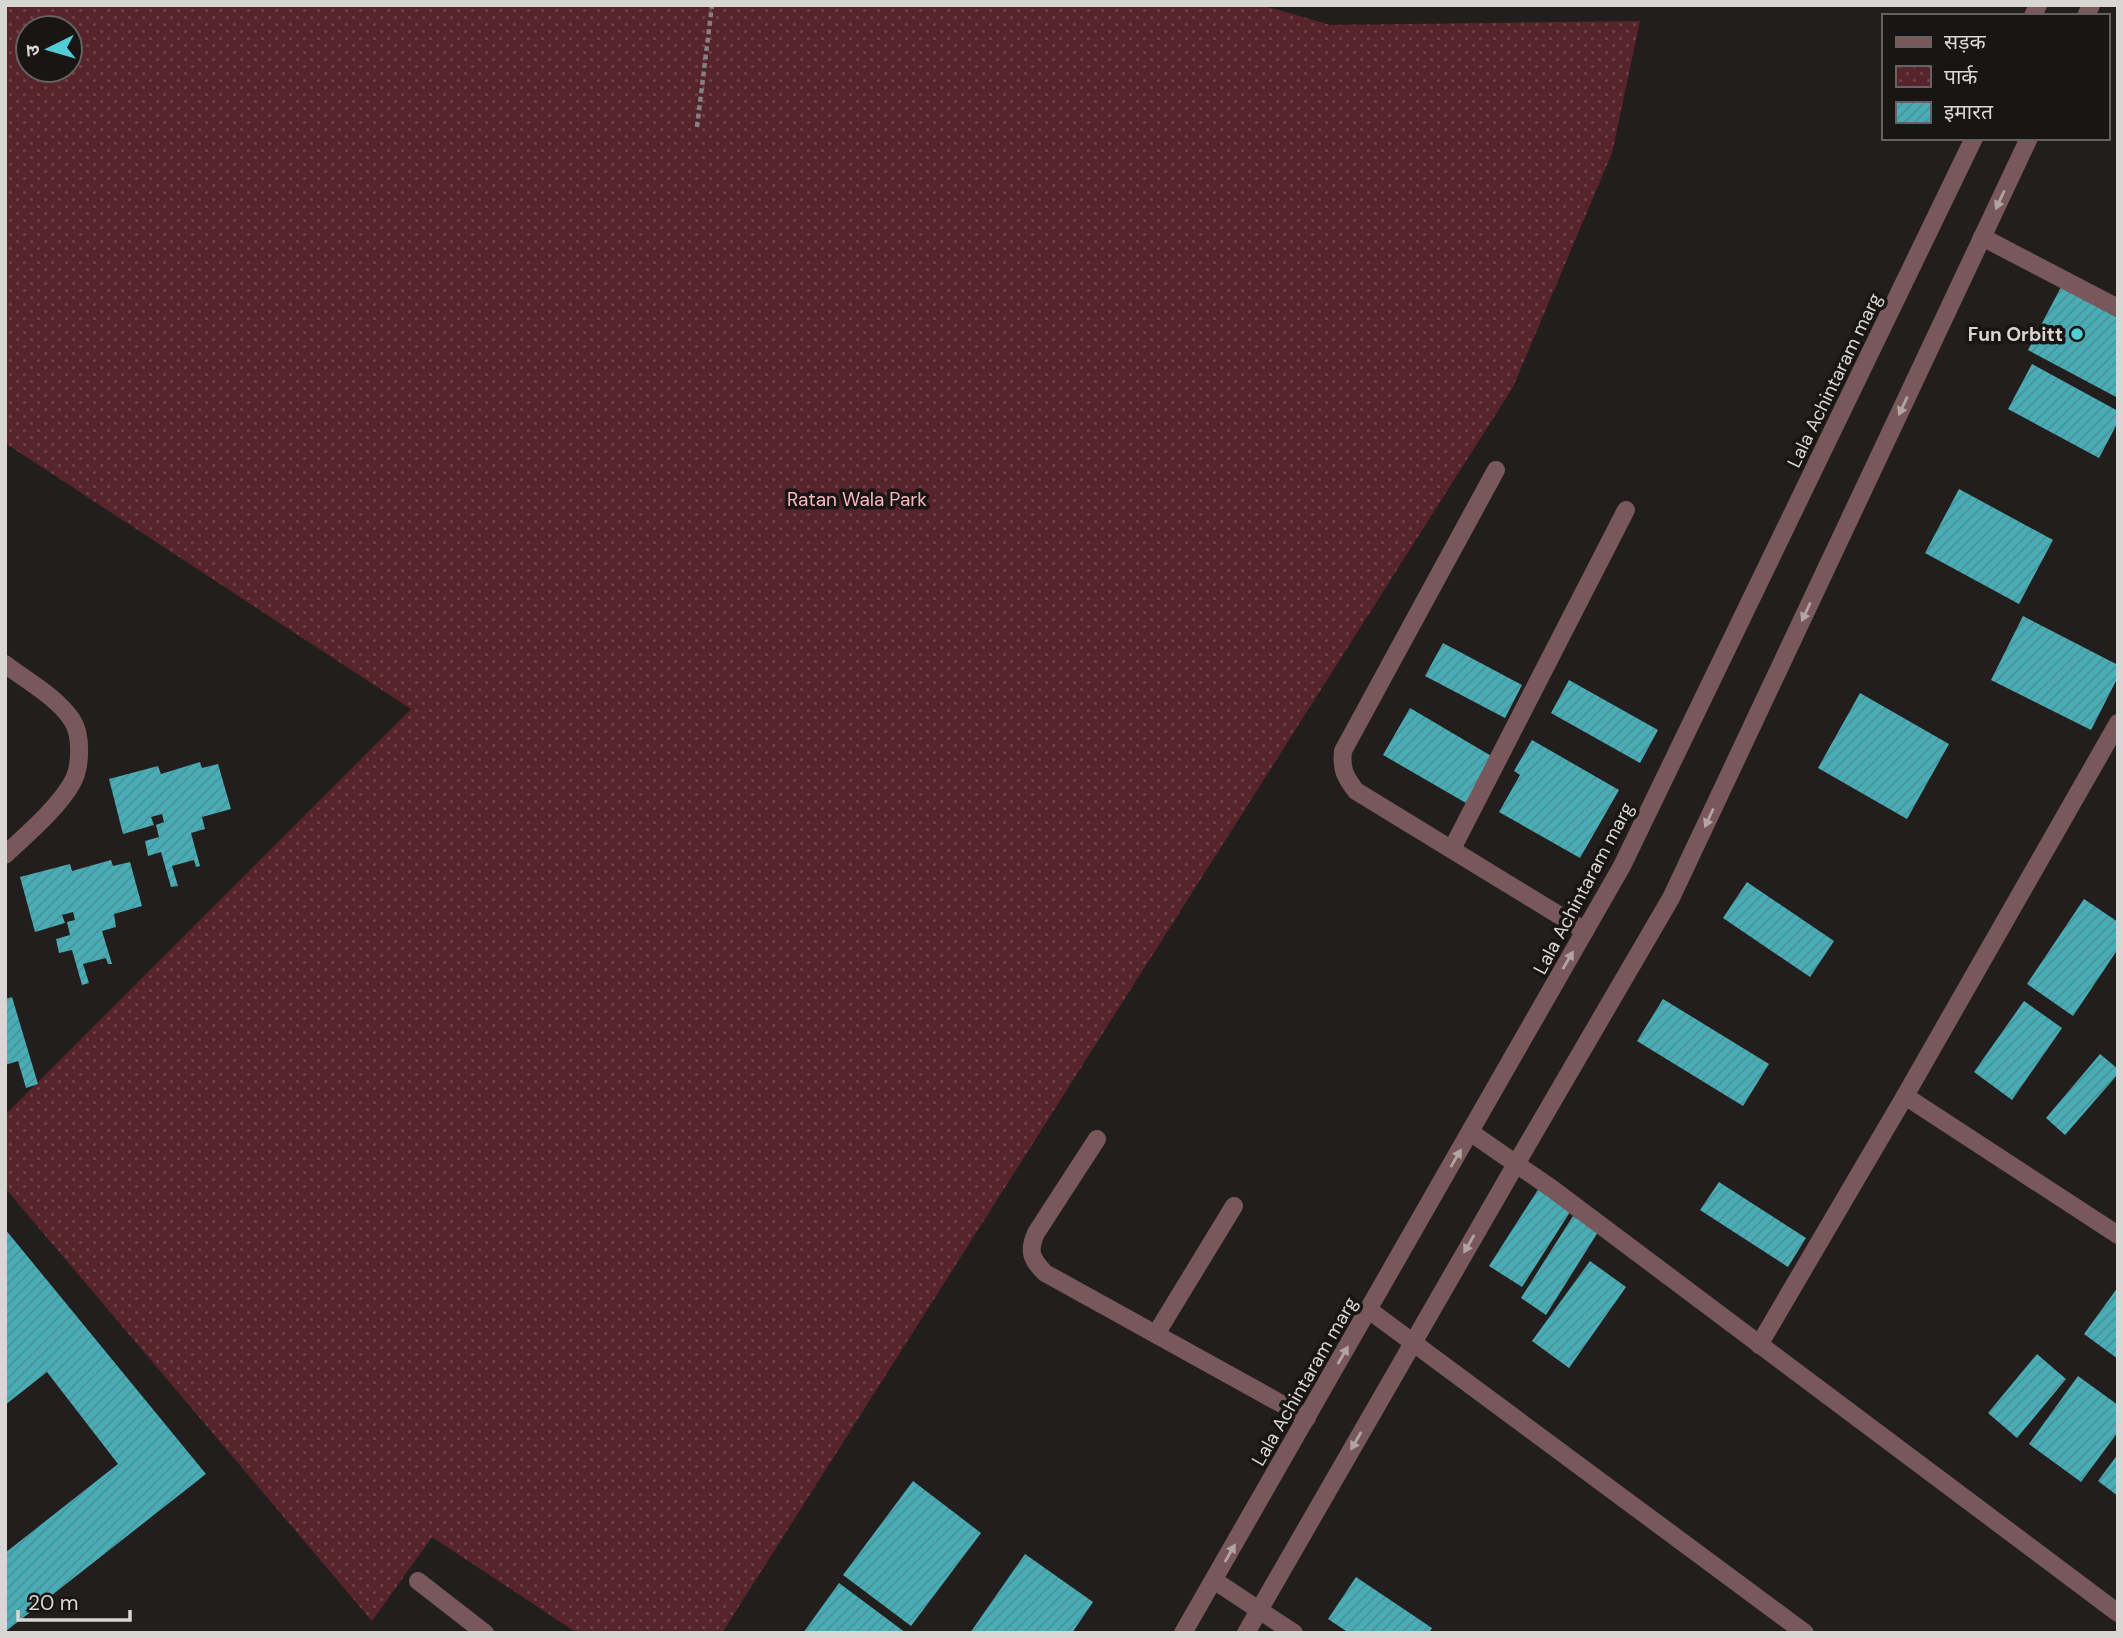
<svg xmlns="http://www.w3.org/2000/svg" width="2123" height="1638" font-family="'DM Sans','Noto Sans Devanagari',sans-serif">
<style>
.park{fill:url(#park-dots);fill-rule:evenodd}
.building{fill:url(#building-hatch)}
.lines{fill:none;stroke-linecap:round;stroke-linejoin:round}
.path{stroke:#858181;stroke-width:4.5;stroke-dasharray:5 3.5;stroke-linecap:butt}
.minor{stroke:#78585a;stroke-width:18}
.oneway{fill:#b2a4a4}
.poi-dot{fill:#52ccd5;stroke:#1a1515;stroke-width:2.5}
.labels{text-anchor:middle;stroke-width:7;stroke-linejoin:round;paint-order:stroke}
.poi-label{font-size:19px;font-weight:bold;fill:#d9d6d6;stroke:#1a1515;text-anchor:end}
.street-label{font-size:19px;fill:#d9d6d6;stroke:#1a1515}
.park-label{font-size:19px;fill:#f8b9bd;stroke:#1a1515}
</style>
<defs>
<pattern id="park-dots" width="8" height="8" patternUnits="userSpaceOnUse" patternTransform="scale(1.75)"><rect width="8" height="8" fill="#56242a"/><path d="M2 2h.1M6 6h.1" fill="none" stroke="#6e4348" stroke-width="1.8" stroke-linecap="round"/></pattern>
<pattern id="building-hatch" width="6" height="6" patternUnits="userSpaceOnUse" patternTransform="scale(1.75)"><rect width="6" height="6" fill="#4aadb5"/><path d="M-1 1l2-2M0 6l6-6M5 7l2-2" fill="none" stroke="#489298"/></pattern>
</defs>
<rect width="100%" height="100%" fill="#231e1e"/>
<path class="park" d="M5,5H1261L1330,25L1640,21L1612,153L1513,387L722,1633H577L432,1537L372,1621L5,1188V1115L411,709L5,443ZM28,28H70V70H28Z"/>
<g class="building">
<polygon points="2061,287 2118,318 2118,398 2028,350"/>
<polygon points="2032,364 2118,411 2118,422 2099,458 2008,409"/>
<polygon points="1959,489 2053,540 2019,604 1925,553"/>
<polygon points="2023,616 2118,665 2118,677 2091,730 1991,680"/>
<polygon points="1443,643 1522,685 1505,718 1425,676"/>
<polygon points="1569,680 1658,730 1640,763 1551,713"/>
<polygon points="1860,693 1949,744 1907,819 1818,768"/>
<polygon points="1410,708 1493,757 1466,803 1383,755"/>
<polygon points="1532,740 1619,790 1580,858 1499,812 1520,775 1514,771"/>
<polygon points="200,762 202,768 218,764 231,809 202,817 205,829 191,833 200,866 196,867 194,860 172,866 178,886 171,887 161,852 148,856 145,841 159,837 156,825 164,822 162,814 151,817 154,825 123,834 109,779 158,766 161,774"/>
<polygon points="111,860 113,866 130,862 142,906 114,914 116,927 102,931 112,964 108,964 106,958 83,964 89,983 82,985 72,950 59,953 56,939 70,935 67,922 75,920 73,912 62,915 65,923 35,932 20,877 70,864 72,871"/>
<polygon points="1747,882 1834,941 1810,977 1723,918"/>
<polygon points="2084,899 2118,922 2118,949 2073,1016 2027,984"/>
<polygon points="12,997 38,1084 26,1088 18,1061 5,1065 5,999"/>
<polygon points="1663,999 1769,1064 1743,1106 1637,1041"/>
<polygon points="2024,1001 2062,1028 2012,1100 1974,1072"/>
<polygon points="2100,1054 2118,1069 2118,1074 2065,1135 2046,1118"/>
<polygon points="1719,1182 1806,1238 1788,1267 1700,1210"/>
<polygon points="1539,1188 1572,1209 1522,1287 1489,1266"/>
<polygon points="1573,1216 1598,1232 1546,1315 1521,1298"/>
<polygon points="5,1229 206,1474 5,1632 5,1553 118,1464 47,1372 5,1405"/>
<polygon points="1590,1261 1626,1287 1569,1368 1532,1341"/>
<polygon points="2118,1287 2118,1359 2084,1334"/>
<polygon points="2037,1354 2066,1379 2017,1438 1988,1413"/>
<polygon points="2078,1376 2118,1405 2118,1432 2081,1482 2029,1444"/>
<polygon points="2118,1454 2118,1496 2098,1481"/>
<polygon points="913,1481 981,1533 911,1626 843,1575"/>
<polygon points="1025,1554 1093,1602 1072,1633 970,1633"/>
<polygon points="1356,1577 1432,1628 1429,1633 1349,1633 1328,1619"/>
<polygon points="839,1583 906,1633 803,1633"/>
</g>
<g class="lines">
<polyline class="path" points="697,127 712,5"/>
<g class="minor">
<polyline points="2033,16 2038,5"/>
<polyline points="2086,16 2091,5"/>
<polyline points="1982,237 2118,308"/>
<path d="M1496,470L1343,751C1341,769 1345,777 1356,791L1585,931"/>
<path d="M5,664C27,681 57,697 72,720C82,735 81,768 72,783C58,808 26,835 5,855"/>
<polyline points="1452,849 1626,510"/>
<polyline points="1905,1096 2118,723"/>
<polyline points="1470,1132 1551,1188 2118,1613"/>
<path d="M1097,1139L1036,1233C1028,1251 1031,1259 1045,1273L1307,1418"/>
<polyline points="1369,1310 1805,1633"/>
<polyline points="1156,1334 1234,1206"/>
<polyline points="1759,1345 1905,1096 2118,1235"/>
<polyline points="418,1581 485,1633"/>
<polyline points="1215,1581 1294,1633"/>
<polyline points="1183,1633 1622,866 1974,138"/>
<polyline points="1246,1633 1516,1164 1671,898 2029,138"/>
</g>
</g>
<defs><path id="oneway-solid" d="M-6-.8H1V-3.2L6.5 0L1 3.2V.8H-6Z" transform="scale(1.75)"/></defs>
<g class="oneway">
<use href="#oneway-solid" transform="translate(2000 200) rotate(115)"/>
<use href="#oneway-solid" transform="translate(1903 406) rotate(115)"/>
<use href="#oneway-solid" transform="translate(1806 612) rotate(115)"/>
<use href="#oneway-solid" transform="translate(1709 818) rotate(115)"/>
<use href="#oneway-solid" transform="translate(1568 960) rotate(-60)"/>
<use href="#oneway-solid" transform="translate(1456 1158) rotate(-60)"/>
<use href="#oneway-solid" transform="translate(1469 1244) rotate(120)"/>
<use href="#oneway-solid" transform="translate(1343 1355) rotate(-60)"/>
<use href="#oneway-solid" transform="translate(1356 1441) rotate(120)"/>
<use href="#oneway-solid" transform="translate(1230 1553) rotate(-60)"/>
</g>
<circle class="poi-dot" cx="2077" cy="334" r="7"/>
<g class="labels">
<g class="poi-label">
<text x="2063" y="341">Fun Orbitt</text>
</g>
<g class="street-label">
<text transform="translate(1834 380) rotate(-64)" y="7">Lala Achintaram marg</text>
<text transform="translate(1583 888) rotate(-62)" y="7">Lala Achintaram marg</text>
<text transform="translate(1304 1381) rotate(-60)" y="7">Lala Achintaram marg</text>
</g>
<g class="park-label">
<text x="857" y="506">Ratan Wala Park</text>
</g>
</g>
<rect width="2123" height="1638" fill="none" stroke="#d9d6d6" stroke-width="14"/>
<rect x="1882" y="14" width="228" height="126" fill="#1a1515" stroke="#666262" stroke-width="2"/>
<rect x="1896" y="37" width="35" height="10" fill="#78585a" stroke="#666262" stroke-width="2"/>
<text x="1944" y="49" font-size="21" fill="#d9d6d6">सड़क</text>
<rect x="1896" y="66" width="35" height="21" fill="url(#park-dots)" stroke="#666262" stroke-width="2"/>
<text x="1944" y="84" font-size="21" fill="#d9d6d6">पार्क</text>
<rect x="1896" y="102" width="35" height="21" fill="url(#building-hatch)" stroke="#666262" stroke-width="2"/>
<text x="1944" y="119" font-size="21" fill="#d9d6d6">इमारत</text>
<g transform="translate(49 49) rotate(265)"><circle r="33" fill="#1a1515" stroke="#666262" stroke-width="2"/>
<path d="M0-5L12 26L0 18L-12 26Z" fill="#52ccd5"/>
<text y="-10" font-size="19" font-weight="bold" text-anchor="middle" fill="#d9d6d6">उ</text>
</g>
<path d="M18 1610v10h112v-10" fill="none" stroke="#d9d6d6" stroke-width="3.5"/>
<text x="28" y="1610" font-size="21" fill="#d9d6d6" stroke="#1a1515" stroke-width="5" paint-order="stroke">20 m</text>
</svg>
